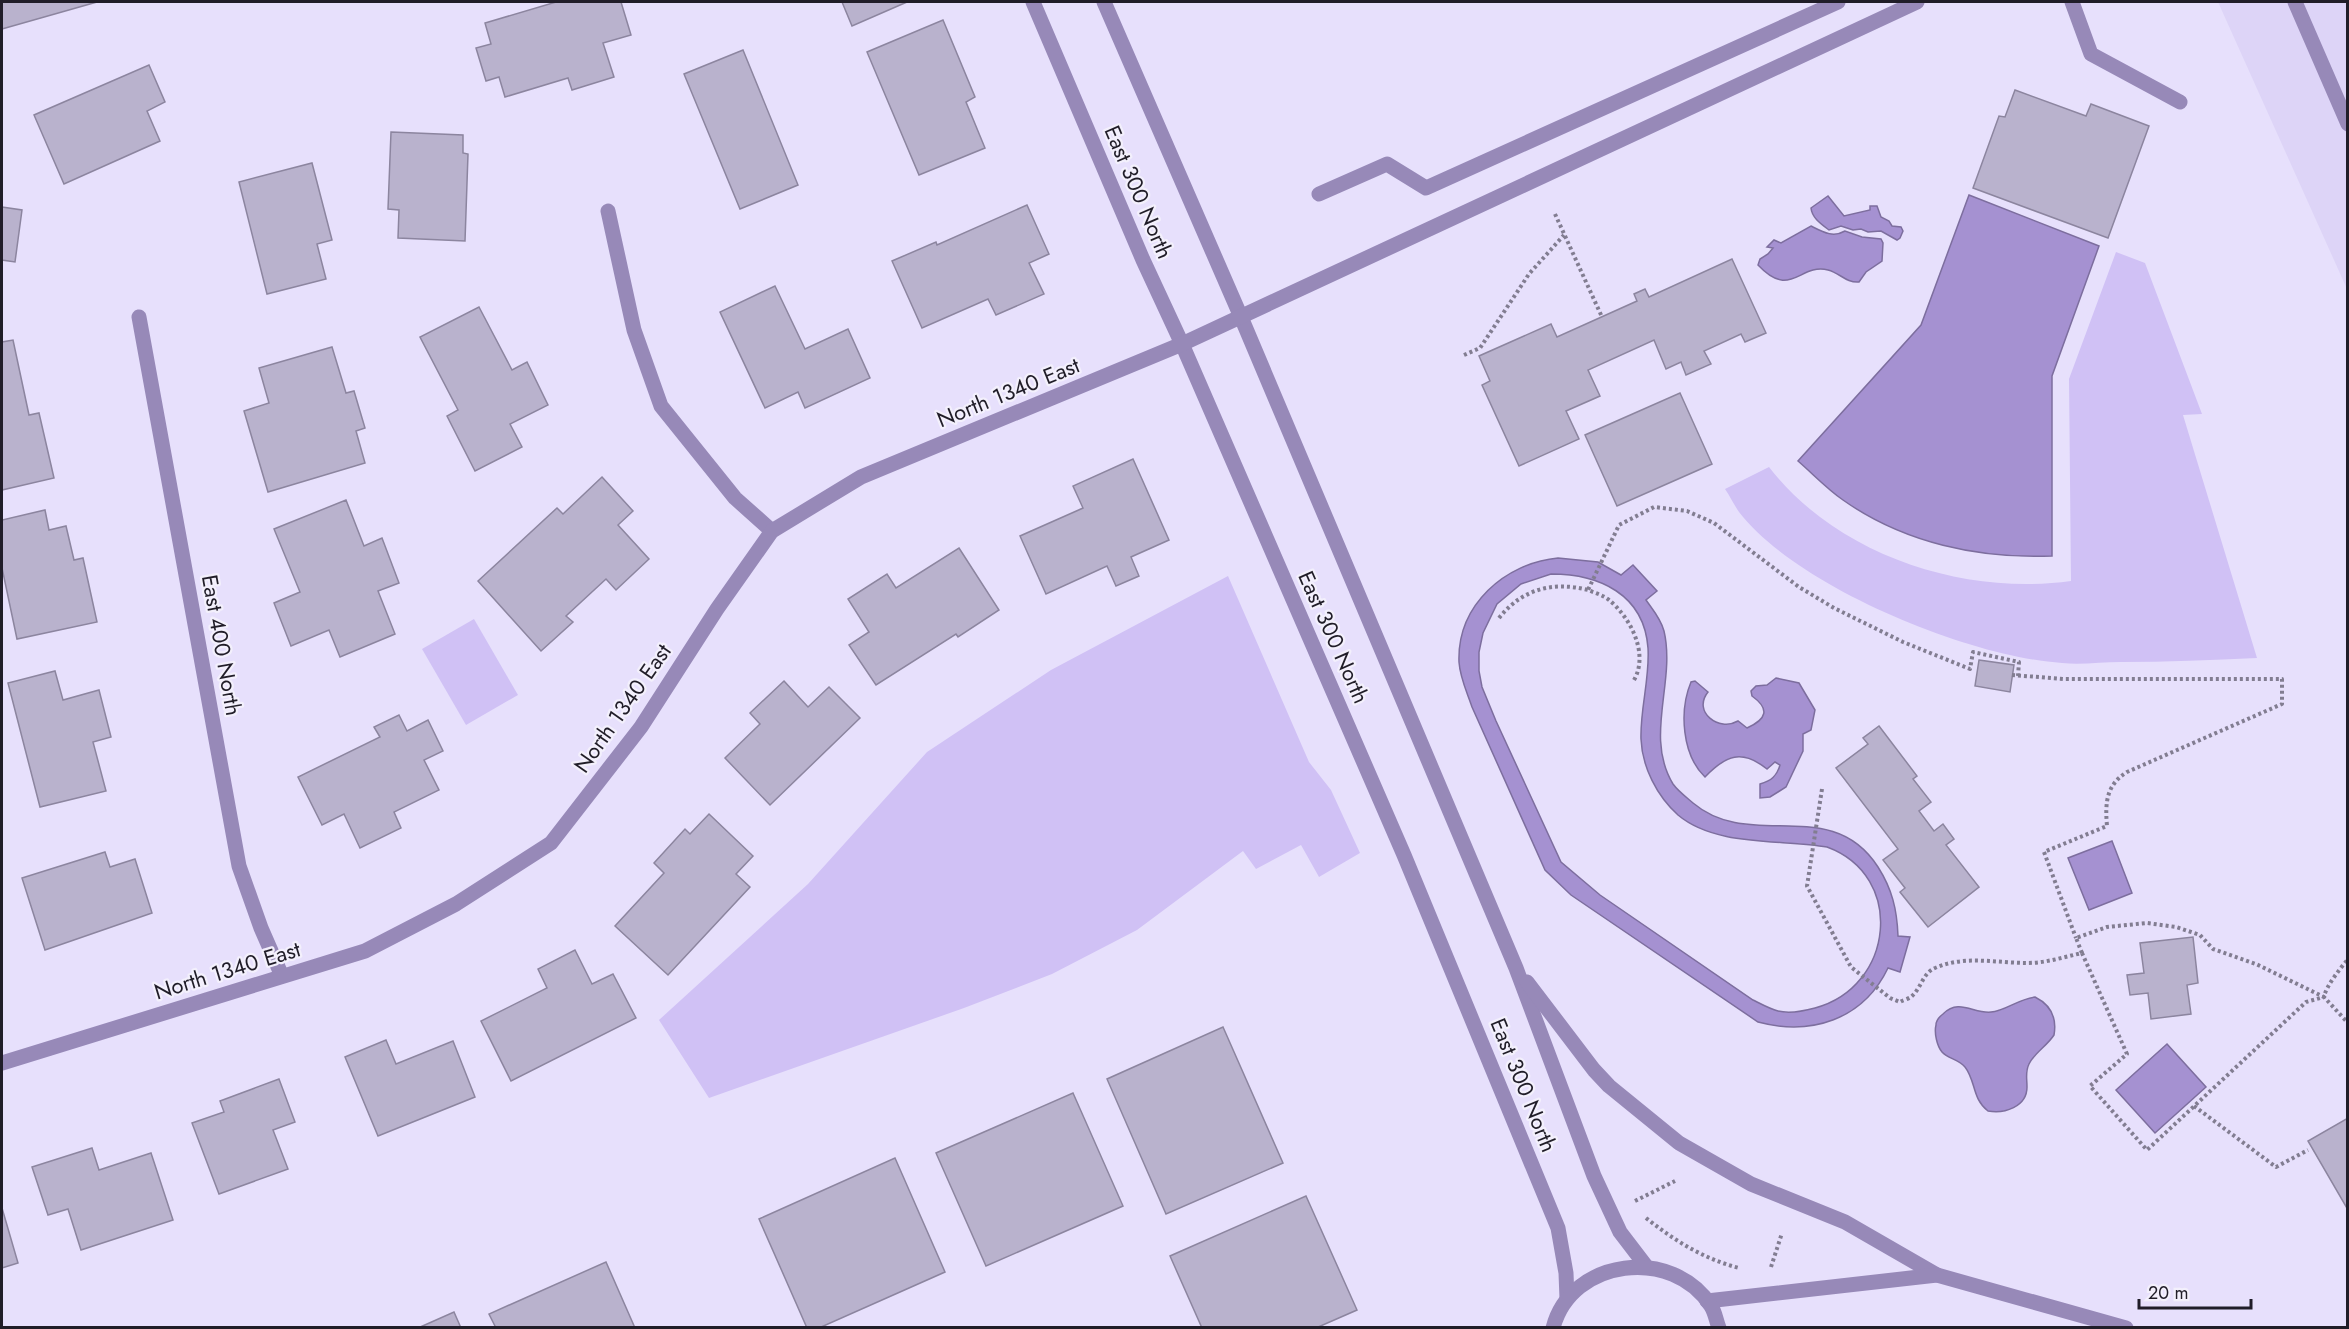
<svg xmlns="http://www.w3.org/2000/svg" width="2349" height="1329" font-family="Jost,sans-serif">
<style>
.built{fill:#ddd4f7}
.green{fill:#d0c1f5}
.water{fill:#a591d1;stroke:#7d6e9e;stroke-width:1.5;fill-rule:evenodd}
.building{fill:#b9b2cd;stroke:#8c859f;stroke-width:1.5}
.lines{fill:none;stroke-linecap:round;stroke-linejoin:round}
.path{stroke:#827d91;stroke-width:4;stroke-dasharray:3 3;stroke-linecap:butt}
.minor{stroke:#9789b8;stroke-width:15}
.labels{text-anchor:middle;stroke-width:4.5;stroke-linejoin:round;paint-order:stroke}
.street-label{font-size:22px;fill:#201d28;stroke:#f3f0fc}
</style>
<rect width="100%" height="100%" fill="#e7e0fc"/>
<polygon class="built" points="2218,2 2347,2 2347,289"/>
<g class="green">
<path d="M2116,252L2145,263L2202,414L2183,415L2257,658C2212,660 2166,662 2121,662C2102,662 2081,665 2062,663C1969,657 1797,587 1739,512C1734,505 1730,496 1725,489L1769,467C1837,555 1963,596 2071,581L2069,379Z"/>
<polygon points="1228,576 1309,762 1331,790 1360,853 1319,877 1301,845 1256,869 1243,851 1137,930 1052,974 964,1008 709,1098 659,1020 808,884 927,752 1051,670"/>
<polygon points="474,619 518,695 466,725 422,649"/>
</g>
<g class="water">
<path d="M1969,195L2099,246L2052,376V556C1979,559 1904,543 1843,500C1827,489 1813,474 1798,461L1921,325Z"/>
<path d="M1828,196L1844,216L1870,210V206H1877L1881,217L1889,221L1892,226L1901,227L1903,231L1900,238L1897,240L1881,231L1868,232L1861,229L1853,230L1841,226L1829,230C1821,224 1812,218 1811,208Z"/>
<path d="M1811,226C1823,232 1833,238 1845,231L1862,237L1881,239L1883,243L1882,261L1866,272L1859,282C1846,283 1840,273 1828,270C1799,263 1791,300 1758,265L1760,259L1768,254L1773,248L1767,247L1774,240L1781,243Z"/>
<path d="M1558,558L1598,562L1621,575L1633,565L1657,591L1646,600C1653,610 1661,619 1664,631C1676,682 1644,736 1673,784C1678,791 1686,797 1693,803C1751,852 1831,794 1878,867C1892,889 1897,909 1898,936L1910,937L1900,972L1888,968C1863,1020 1811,1036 1758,1022L1571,895L1545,870L1472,707C1467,692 1460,678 1459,662C1457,605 1505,563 1558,558ZM1551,574C1599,574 1644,594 1648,648C1650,678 1640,709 1641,739C1642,767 1657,796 1678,815C1716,847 1781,839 1827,847C1906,876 1894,987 1815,1008C1804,1011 1790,1014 1778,1011C1770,1009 1761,1004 1753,1000L1600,895L1561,862L1496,721L1482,687L1479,671V652L1483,633L1497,604L1521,584Z"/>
<path d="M1776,678L1799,683L1815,710L1811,730L1803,734V751L1786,787L1770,797L1760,798V784C1771,781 1777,776 1780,765L1775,762L1767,769C1742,749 1726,755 1705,777C1682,755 1679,711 1691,682L1695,681L1708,692C1692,712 1719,732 1738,721L1747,728C1767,719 1770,709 1752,696L1751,691L1756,686L1767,685Z"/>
<polygon points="2112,841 2132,893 2089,910 2068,858"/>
<path d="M2035,997C2051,1005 2057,1018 2054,1035C2047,1046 2035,1052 2029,1064C2025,1072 2027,1078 2027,1087C2027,1107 2004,1114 1988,1111C1972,1099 1976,1081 1965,1067C1959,1059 1948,1059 1942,1052C1937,1046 1934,1033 1936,1025C1936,1020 1939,1017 1943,1014C1959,998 1974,1014 1991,1012C2005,1011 2018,999 2035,997Z"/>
<polygon points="2167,1044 2206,1087 2155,1133 2116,1090"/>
</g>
<g class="building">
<polygon points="2,2 97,2 2,29"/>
<polygon points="556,2 621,2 631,35 603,43 614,77 572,90 568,78 505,97 499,77 486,81 476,48 491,44 485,23"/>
<polygon points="842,2 907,2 852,26"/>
<polygon points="943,20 975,97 966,102 985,148 919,175 867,52"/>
<polygon points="743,50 798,185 740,209 684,74"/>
<polygon points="149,65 165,102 147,111 160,141 64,184 34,115"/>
<polygon points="2015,90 2086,116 2091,104 2149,126 2108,238 1973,188 1999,116 2005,117"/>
<polygon points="391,132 463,135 463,153 468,154 465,241 398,238 399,210 388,209"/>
<polygon points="312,163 332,240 317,244 326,279 267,294 239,182"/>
<polygon points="1027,205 1049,254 1029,263 1044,294 996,315 988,299 922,328 892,261 936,242 937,245"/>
<polygon points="2,207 22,210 15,262 2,260"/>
<polygon points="1732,259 1766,333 1745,342 1741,334 1704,351 1711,364 1686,375 1681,362 1666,369 1654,340 1588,370 1600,396 1566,411 1579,439 1519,466 1482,385 1490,381 1479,356 1551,324 1557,337 1637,301 1634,294 1645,289 1649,297"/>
<polygon points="775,286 805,349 848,329 870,378 805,408 798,392 765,408 720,312"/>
<polygon points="479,307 512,370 527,362 548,405 510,424 522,447 475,471 447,416 458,410 420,337"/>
<polygon points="13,340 29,415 39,413 54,478 2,490 2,342"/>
<polygon points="332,347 346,393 354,391 365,428 356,431 365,463 268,492 244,411 269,403 259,368"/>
<polygon points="1680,393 1712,464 1617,506 1585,435"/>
<polygon points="1133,459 1169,540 1131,557 1139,576 1116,586 1107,566 1046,594 1020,536 1083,508 1073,486"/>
<polygon points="602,477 633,511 618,525 649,559 616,590 606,579 566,616 573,622 541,651 478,581 557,508 563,514"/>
<polygon points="346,500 364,546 382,538 399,583 378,591 395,634 340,657 329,630 291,646 274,603 300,592 274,529"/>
<polygon points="45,510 49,530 66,526 74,560 83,558 97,622 17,639 2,568 2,520"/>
<polygon points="959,548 999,610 958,637 956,634 876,685 849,645 869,632 848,599 887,574 896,588"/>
<polygon points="1979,660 2014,665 2010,692 1975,686"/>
<polygon points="55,671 63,700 99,690 111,737 93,742 106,791 40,807 8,683"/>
<polygon points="784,681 808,707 829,687 860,718 770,805 725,758 760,724 750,713"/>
<polygon points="399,715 407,731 428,720 443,751 424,760 439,790 394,812 401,828 360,848 344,814 322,825 298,777 380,737 374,727"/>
<polygon points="1879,726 1917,776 1913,779 1931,802 1919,811 1934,831 1943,824 1954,839 1946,845 1979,887 1928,927 1900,892 1905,888 1883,860 1898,849 1836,768 1868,744 1863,738"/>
<polygon points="709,814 753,856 736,874 750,887 668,975 615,926 664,873 654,863 685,829 690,834"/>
<polygon points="105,852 110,867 135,859 152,913 45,950 22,878"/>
<polygon points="2193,937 2198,983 2187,985 2191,1014 2151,1019 2148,993 2130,995 2127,975 2144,973 2140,943"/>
<polygon points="575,950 592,984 613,974 636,1018 511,1081 481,1021 547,988 538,969"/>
<polygon points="1223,1027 1283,1163 1166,1214 1107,1079"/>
<polygon points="386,1040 396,1064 453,1041 475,1097 378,1136 345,1057"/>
<polygon points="279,1079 295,1122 273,1130 288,1169 219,1194 192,1123 224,1112 220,1101"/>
<polygon points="1073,1093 1123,1206 986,1266 936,1153"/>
<polygon points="2348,1118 2348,1210 2308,1141"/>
<polygon points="92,1148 99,1170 151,1153 173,1220 81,1250 68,1209 48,1215 32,1167"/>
<polygon points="895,1158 945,1272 819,1328 807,1328 759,1219"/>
<polygon points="1306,1196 1357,1310 1316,1328 1202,1328 1170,1256"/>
<polygon points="2,1208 18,1263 2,1268"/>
<polygon points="606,1262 635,1328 496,1328 489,1314"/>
<polygon points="454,1312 461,1328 418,1328"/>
</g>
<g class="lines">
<g class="path">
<polyline points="1555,214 1602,317"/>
<polyline points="1464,355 1480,348 1529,274 1564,235"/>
<path d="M1499,618C1522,589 1553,581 1588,590"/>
<path d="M2012,675L2064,679H2282V704L2127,772C2106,785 2105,803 2107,826L2044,852L2076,938"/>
<path d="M1634,680C1649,654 1631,618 1609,600C1603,595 1595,593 1588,590L1619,525L1654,507L1687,511L1714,523L1799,587L1834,608L1903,642L1970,669L1973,652L2019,662L2018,676"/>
<path d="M1822,789L1807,886L1851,967L1890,998L1900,1002C1903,1000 1909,999 1912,996C1921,988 1923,973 1935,968C1964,955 1997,963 2027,963C2046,963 2064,957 2082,953L2127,1054L2090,1086L2147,1150L2306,1002L2324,997L2348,1023"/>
<path d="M2082,953L2076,938L2107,927L2147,923L2176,927L2200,935L2213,949L2256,964L2324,997C2326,986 2340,969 2348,959"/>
<polyline points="2194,1106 2276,1167 2308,1150"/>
<polyline points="1635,1201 1675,1181"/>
<path d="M1646,1218C1675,1241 1704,1259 1739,1268"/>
<polyline points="1771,1267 1782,1233"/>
</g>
<g class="minor">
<polyline points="1033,2 1143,260 1182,344 1404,855 1558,1228 1566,1273 1567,1299"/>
<polyline points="1104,2 1241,317 1516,968 1594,1176 1620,1232 1646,1266"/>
<polyline points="2072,2 2091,54 2180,102"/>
<polyline points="2295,2 2348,124"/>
<polyline points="1319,194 1387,164 1426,188 1838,2"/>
<polyline points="608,211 634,330 661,406 735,498 772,531"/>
<polyline points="139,317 239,866 261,928 282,976"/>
<polyline points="1527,982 1594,1070 1609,1086 1679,1143 1751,1184 1845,1222 1937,1275"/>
<polyline points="2,1063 365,951 456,904 551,843 641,727 717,609 772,531 861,477 1182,344 1917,2"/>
<polyline points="1707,1301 1937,1275 2126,1328"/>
<path d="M1553,1328C1571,1258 1673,1246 1711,1306C1715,1312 1716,1320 1719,1328"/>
</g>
</g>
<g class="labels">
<g class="street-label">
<text transform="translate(1139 192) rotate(67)" y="8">East 300 North</text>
<text transform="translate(1008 392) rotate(-22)" y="8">North 1340 East</text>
<text transform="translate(1334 637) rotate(66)" y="8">East 300 North</text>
<text transform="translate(222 645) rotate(80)" y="8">East 400 North</text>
<text transform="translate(622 708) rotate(-55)" y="8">North 1340 East</text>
<text transform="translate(227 970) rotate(-17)" y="8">North 1340 East</text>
<text transform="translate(1524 1085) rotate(68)" y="8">East 300 North</text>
</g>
</g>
<rect width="2349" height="1329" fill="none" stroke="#201d28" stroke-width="6"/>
<path d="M2139 1299v9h112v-9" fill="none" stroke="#201d28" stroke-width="3"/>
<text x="2148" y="1299" font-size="18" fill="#201d28" stroke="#f3f0fc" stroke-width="4.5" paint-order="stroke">20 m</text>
</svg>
